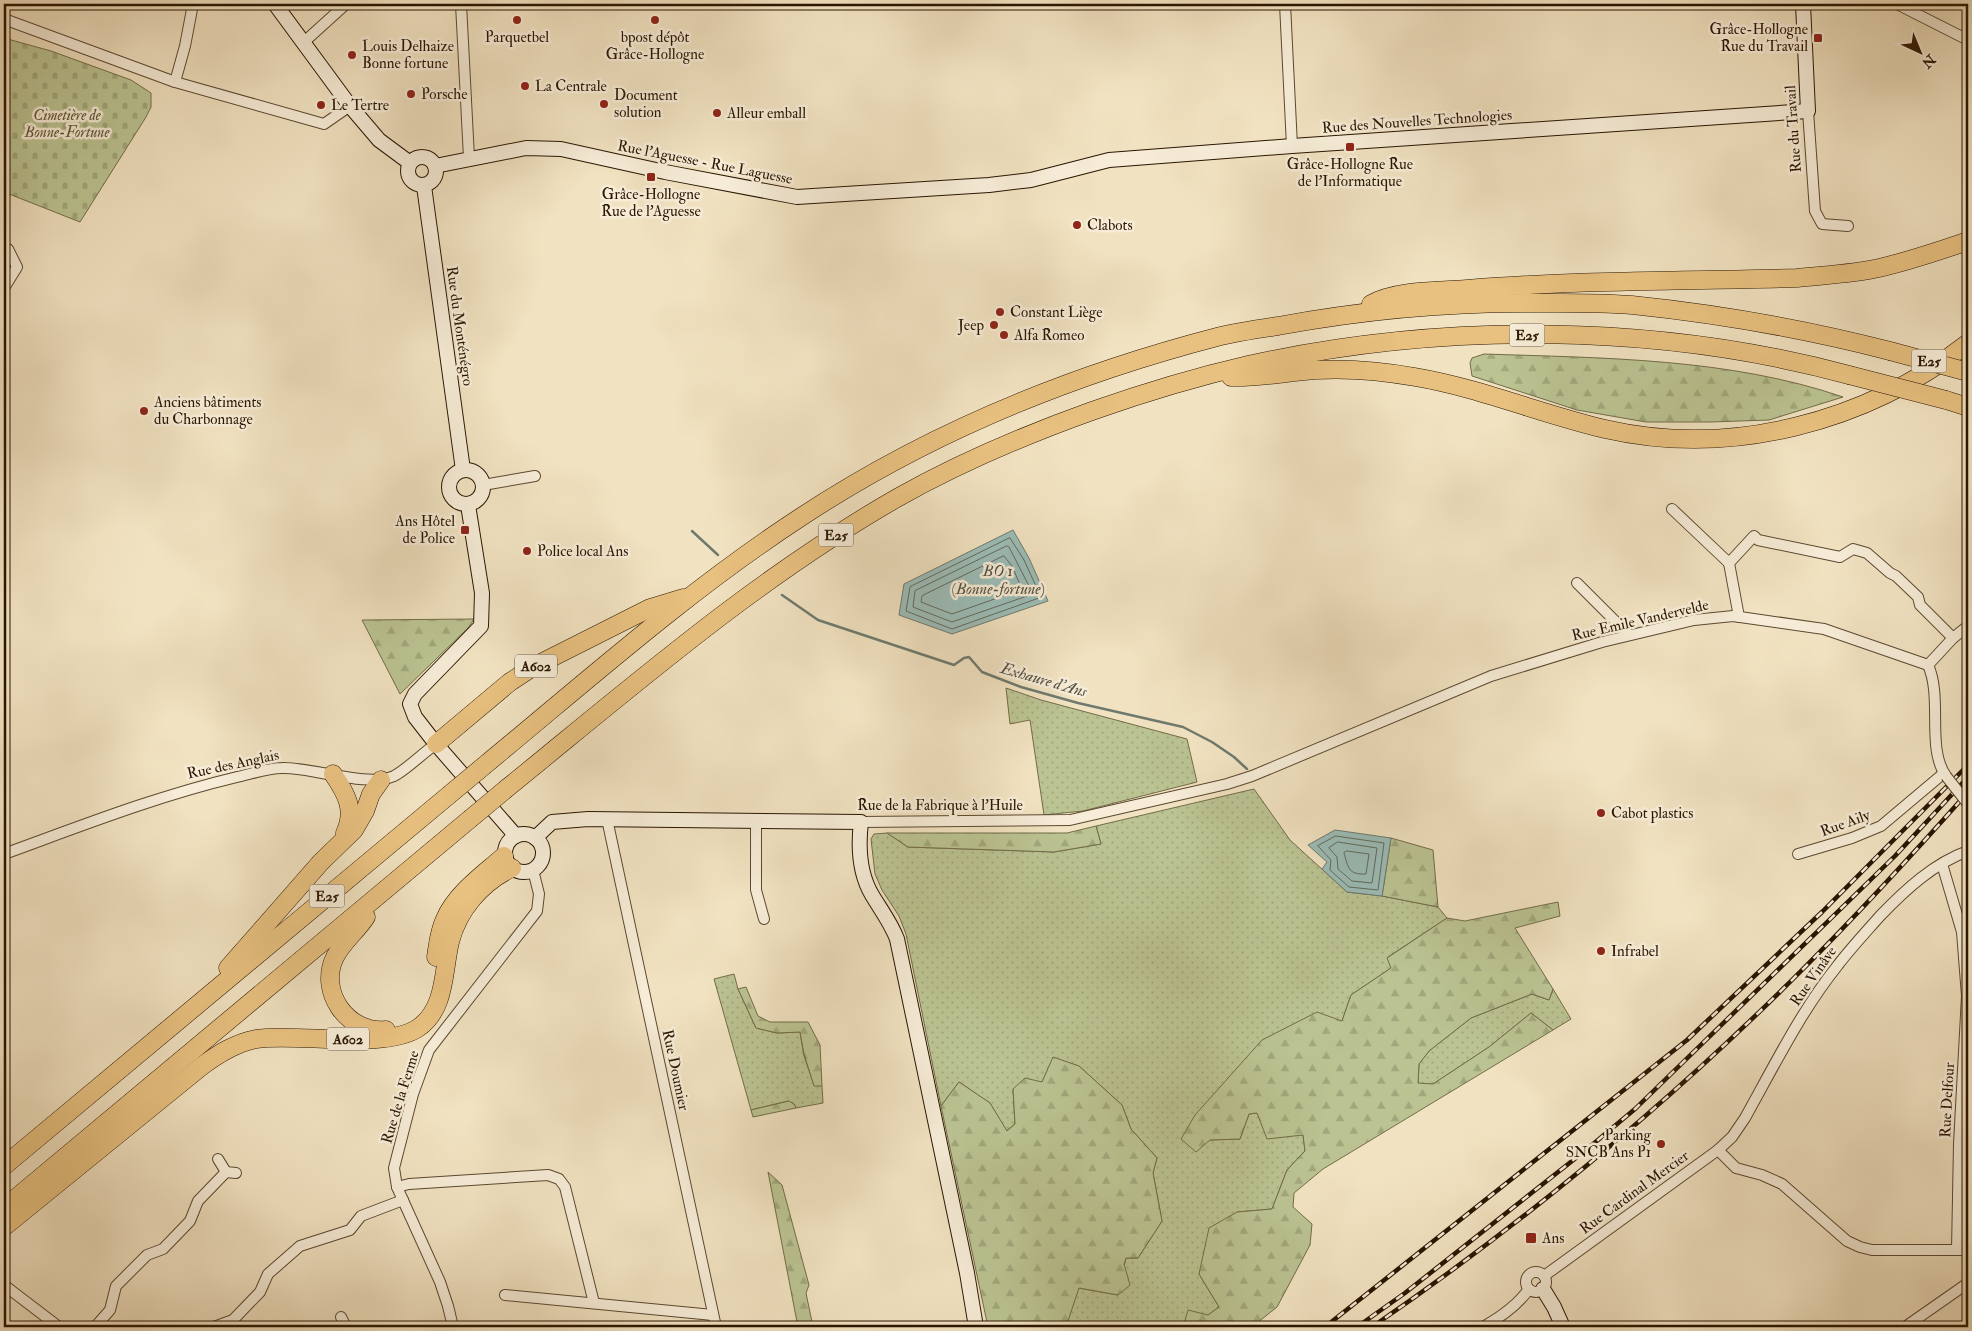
<svg xmlns="http://www.w3.org/2000/svg" width="1972" height="1331" font-family="'IM FELL Double Pica',serif">
<style>
.grass{fill:url(#grass-dots);stroke:#726c49}
.forest{fill:url(#forest-firs);stroke:#726c49}
.cemetery{fill:url(#cemetery-stones);stroke:#726c49}
.water{fill:#9bbdb8;stroke:#6e7a6e}
.lines{fill:none;stroke-linecap:round;stroke-linejoin:round}
.shore{stroke:#62695c;stroke-width:1}
.stream{stroke:#6e7a6e;stroke-width:2.5}
.street-casing{stroke:#5c4830;stroke-width:12}
.secondary-casing{stroke:#2a1500;stroke-width:16}
.highway-casing{stroke:#2a1500;stroke-width:19}
.street{stroke:#f6ecd7;stroke-width:10}
.secondary{stroke:#f6ecd7;stroke-width:14}
.highway{stroke:#e8c180;stroke-width:18}
.rail-casing{stroke:#2a1500;stroke-width:4.5}
.rail{stroke:#f6ecd7;stroke-width:2.5;stroke-dasharray:8;stroke-linecap:butt}
.street-bridge-casing{stroke:#5c4830;stroke-width:12;stroke-linecap:butt}
.highway-bridge-casing{stroke:#2a1500;stroke-width:19;stroke-linecap:butt}
.street-bridge{stroke:#f6ecd7;stroke-width:10}
.highway-bridge{stroke:#e8c180;stroke-width:18}
.poi-dot{fill:#8f2418;stroke:#f6ecd7;stroke-width:2}
.labels{text-anchor:middle;stroke-width:5;stroke-linejoin:round;paint-order:stroke}
.shield{fill:#f6ecd7;stroke:#675640;stroke-width:1}
.shield-label{font-size:14px;font-weight:bold;fill:#2a1500}
.poi-label{font-size:15px;fill:#2a1500;stroke:#f6ecd7;text-anchor:start}
.park-label{font-size:15px;font-style:italic;fill:#5d5233;stroke:#f6ecd7}
.street-label{font-size:15px;fill:#2a1500;stroke:#f6ecd7}
.water-label{font-size:16px;font-style:italic;fill:#525040;stroke:#f6ecd7}
</style>
<defs>
<pattern id="grass-dots" width="8" height="8" patternUnits="userSpaceOnUse" patternTransform="scale(1.25)"><rect width="8" height="8" fill="#bbc392"/><path d="M2 2h.1M6 6h.1" fill="none" stroke="#a1a77c" stroke-width="1.8" stroke-linecap="round"/></pattern>
<pattern id="forest-firs" width="22" height="20" patternUnits="userSpaceOnUse" patternTransform="scale(1.25)"><rect width="22" height="20" fill="#bbc392"/><path d="M5 1l3.5 6h-7zM16 11l3.5 6h-7z" fill="#a1a77c"/></pattern>
<pattern id="cemetery-stones" width="16" height="16" patternUnits="userSpaceOnUse" patternTransform="scale(1.25)"><rect width="16" height="16" fill="#bbc392"/><path d="M2 7V4a2 2 0 0 1 4 0v3zM10 15v-3a2 2 0 0 1 4 0v3z" fill="#a1a77c"/></pattern>
</defs>
<rect width="100%" height="100%" fill="#f1e2c1"/>
<filter id="stains"><feTurbulence type="fractalNoise" baseFrequency=".004" numOctaves="4"/><feColorMatrix values="0 0 0 0 .2 0 0 0 0 .09 0 0 0 0 .02 0 0 0 .5 -.17"/></filter>
<radialGradient id="worn" r=".72"><stop offset=".6" stop-color="#630" stop-opacity="0"/><stop offset="1" stop-color="#630" stop-opacity=".3"/></radialGradient>
<g class="grass">
<polygon points="1006,688 1041,700 1187,739 1197,782 1083,811 1044,815 1030,720 1010,724"/>
<polygon points="1254,789 1290,840 1347,892 1382,896 1438,907 1447,918 1388,957 1391,968 1351,995 1342,1021 1210,1140 1240,1139 1249,1114 1257,1113 1303,1135 1305,1151 1287,1170 1272,1209 1237,1212 1199,1274 1219,1307 1208,1315 1184,1323 1183,1327 1066,1327 1078,1288 1118,1295 1126,1258 1138,1258 1162,1221 1153,1173 1157,1158 1131,1129 1122,1105 1079,1066 1053,1058 1042,1082 1013,1089 1015,1124 1006,1131 990,1103 959,1082 941,1106 906,934 899,916 882,890 875,874 871,839 874,834 887,833 908,847 1054,852 1101,844 1096,826"/>
<polygon points="734,974 738,989 756,1028 777,1033 800,1032 804,1056 814,1085 822,1086 823,1103 796,1108 794,1104 788,1101 751,1110 714,979"/>
<polygon points="1553,989 1571,1019 1553,1030 1531,1013 1489,1047 1433,1084 1418,1084 1419,1064 1429,1051 1471,1018 1532,994 1549,1000"/>
</g>
<g class="forest">
<path d="M1484,354C1603,358 1729,358 1843,397L1769,420L1710,422H1646L1577,410L1472,376L1470,363L1472,358Z"/>
<polygon points="474,619 468,628 400,694 362,620"/>
<polygon points="1096,826 1101,844 1054,852 908,847 887,833 1067,833"/>
<polygon points="1391,838 1433,850 1438,907 1382,896"/>
<polygon points="1558,902 1560,916 1515,928 1553,989 1549,1000 1532,994 1471,1018 1429,1051 1419,1064 1418,1083 1433,1084 1489,1047 1531,1013 1553,1030 1323,1169 1294,1193 1293,1207 1312,1224 1310,1245 1277,1307 1252,1327 1183,1327 1188,1310 1208,1315 1219,1307 1199,1274 1209,1228 1237,1212 1272,1209 1287,1170 1305,1151 1303,1135 1267,1139 1257,1113 1249,1114 1240,1139 1210,1140 1196,1152 1181,1139 1195,1115 1262,1040 1317,1012 1342,1021 1351,995 1391,968 1387,958 1447,918 1465,921"/>
<polygon points="746,987 758,1016 770,1022 808,1022 820,1045 822,1086 814,1086 804,1054 800,1032 777,1033 756,1028 738,989"/>
<polygon points="1053,1057 1079,1066 1122,1105 1131,1129 1157,1158 1153,1173 1162,1221 1138,1258 1126,1258 1124,1264 1130,1285 1118,1295 1079,1288 1066,1327 988,1327 941,1106 959,1082 990,1103 1007,1131 1015,1124 1013,1089 1025,1078 1042,1082"/>
<polygon points="789,1101 794,1104 796,1108 753,1117 751,1110"/>
<polygon points="768,1172 782,1185 809,1285 806,1293 813,1327 798,1327"/>
</g>
<polygon class="cemetery" points="4,38 51,51 131,80 151,93 151,107 146,117 80,222 4,192"/>
<g class="water">
<polygon points="1013,530 1029,558 1048,601 952,634 899,615 904,584"/>
<polygon points="1335,830 1391,838 1382,896 1347,892 1322,869 1327,862 1308,845"/>
</g>
<g class="lines">
<g class="shore">
<polygon points="1010,538 1024,560 1040,595 1039,598 952,629 906,611 910,587"/>
<polygon points="1007,546 1009,547 1032,592 1030,595 952,622 913,607 915,591"/>
<polygon points="1004,556 1012,566 1021,587 1020,590 952,614 921,602 922,596"/>
<polygon points="1336,836 1384,843 1378,890 1349,887 1330,870 1331,860 1318,846"/>
<polygon points="1338,842 1377,848 1372,883 1352,881 1338,869 1337,857 1329,848"/>
<path d="M1347,851L1369,854L1366,874C1348,875 1348,867 1344,853Z"/>
</g>
<g class="stream">
<polyline points="692,531 718,555"/>
<polyline points="782,595 818,620 954,665 964,658 969,657 982,672 1021,687 1078,703 1183,727 1212,742 1234,757 1247,769"/>
</g>
<defs>
<g id="street">
<polyline points="461,4 469,158"/>
<polyline points="1285,4 1292,146"/>
<polyline points="1897,4 1968,40"/>
<polyline points="4,19 175,82 324,124 350,106"/>
<polyline points="304,42 346,4"/>
<polyline points="175,82 185,46 193,4"/>
<polyline points="1808,111 1815,211 1822,224 1848,226"/>
<polyline points="4,248 8,249 17,267 4,288"/>
<polyline points="483,485 535,476"/>
<polyline points="1672,509 1729,563"/>
<polyline points="1577,583 1629,635"/>
<polyline points="1739,617 1729,563 1754,536 1758,540 1840,557 1853,549 1867,553 1890,573 1896,576 1918,597 1920,605 1953,638"/>
<polyline points="1928,665 1953,638 1968,626"/>
<polyline points="607,819 716,1327"/>
<polyline points="756,821 756,890 764,919"/>
<path d="M861,822L1070,820L1227,784L1252,776L1491,676L1602,642L1694,620L1733,616L1824,629L1928,665C1943,698 1926,748 1946,776"/>
<path d="M4,854C81,826 157,796 237,777C251,774 267,768 282,768C312,767 368,788 394,776C406,770 424,752 436,744"/>
<polyline points="1798,854 1852,838 1881,826 1944,773"/>
<polyline points="1942,864 1962,932 1967,996 1959,1144 1957,1250"/>
<polyline points="1718,1150 1736,1168 1762,1175 1782,1184 1847,1241 1860,1247 1872,1250 1968,1250"/>
<polyline points="218,1159 226,1172 236,1173"/>
<polyline points="397,1187 409,1184 548,1175 559,1179 565,1187 594,1303"/>
<circle cx="1536" cy="1282" r="10"/>
<path d="M1544,1276L1718,1150L1732,1137L1745,1118C1774,1066 1801,1011 1838,965C1851,948 1866,932 1880,916C1905,890 1934,863 1968,851"/>
<polyline points="4,1285 59,1327"/>
<polyline points="505,1295 713,1315"/>
<polyline points="341,1317 346,1327"/>
<polyline points="95,1327 110,1310 116,1286 147,1255 163,1249 190,1221 198,1201 226,1172"/>
<polyline points="214,1327 233,1320 260,1292 268,1274 300,1246 350,1230 361,1216 403,1200"/>
<polyline points="453,1327 448,1306 440,1282 397,1187 394,1168 413,1094 429,1050 537,911 539,894 533,870"/>
<path d="M1483,1327C1501,1317 1517,1306 1529,1289"/>
<polyline points="1905,1327 1968,1283"/>
</g>
<g id="secondary">
<polyline points="275,4 350,106 379,140 410,163"/>
<circle cx="422" cy="171" r="14"/>
<polyline points="435,166 526,148 561,149 665,172 797,197 989,185 1031,180 1109,160 1292,146 1808,111 1803,4"/>
<polyline points="424,186 463,470"/>
<circle cx="466" cy="487" r="17"/>
<polyline points="468,505 482,593 481,626 415,694 410,704 415,717 436,744 516,836"/>
<circle cx="524" cy="853" r="19"/>
<path d="M535,838L552,822L588,819L861,822C858,847 859,873 872,895C881,910 891,923 897,939L967,1273L976,1327"/>
<polyline points="1543,1289 1554,1307 1563,1327"/>
</g>
<g id="highway">
<path d="M1371,304C1396,290 1438,291 1467,289C1577,280 1687,281 1797,278C1824,275 1852,274 1879,268C1909,261 1939,251 1968,241"/>
<path d="M1231,377C1259,378 1287,372 1315,370C1349,368 1382,371 1415,377C1480,388 1541,414 1605,429C1731,458 1867,422 1968,343"/>
<polyline points="1946,400 1968,407"/>
<polyline points="436,744 510,682 533,667 650,608 683,598"/>
<path d="M485,765C588,680 689,590 801,517C927,434 1071,375 1217,337C1237,332 1258,329 1278,326C1359,311 1441,303 1524,303C1559,303 1596,302 1632,305C1719,314 1805,329 1890,351"/>
<path d="M333,774C346,793 356,810 345,833"/>
<path d="M506,789C633,686 754,580 897,498C959,463 1025,435 1092,411C1143,393 1196,377 1248,365C1442,322 1657,323 1849,375"/>
<path d="M366,917C357,931 343,941 335,957C318,991 347,1034 386,1030"/>
<path d="M436,957C438,944 439,931 445,919C456,893 484,874 504,856"/>
<polyline points="228,968 321,862 354,830 365,811 371,794 381,780"/>
<polyline points="4,1166 449,795"/>
<polyline points="4,1208 470,819"/>
<path d="M4,1227L202,1066C218,1054 235,1043 256,1039C297,1033 386,1050 418,1028C446,1009 443,971 450,942C458,910 482,882 512,868"/>
</g>
</defs>
<use href="#street" class="street-casing"/>
<use href="#secondary" class="secondary-casing"/>
<use href="#highway" class="highway-casing"/>
<use href="#street" class="street"/>
<use href="#secondary" class="secondary"/>
<use href="#highway" class="highway"/>
<defs>
<g id="rail">
<polyline points="1325,1327 1687,1040 1822,912 1968,765"/>
<polyline points="1357,1327 1405,1293 1586,1150 1635,1109 1895,856 1968,777"/>
<path d="M1372,1327C1525,1222 1669,1103 1800,972C1858,914 1914,853 1968,792"/>
</g>
</defs>
<use href="#rail" class="rail-casing"/>
<use href="#rail" class="rail"/>
<defs>
<polyline id="street-bridge" points="1946,776 1968,804"/>
<g id="highway-bridge">
<polyline points="1890,351 1968,372"/>
<polyline points="1849,375 1946,400"/>
<polyline points="449,795 485,765"/>
<polyline points="470,819 506,789"/>
</g>
</defs>
<use href="#street-bridge" class="street-bridge-casing"/>
<use href="#highway-bridge" class="highway-bridge-casing"/>
<use href="#street-bridge" class="street-bridge"/>
<use href="#highway-bridge" class="highway-bridge"/>
</g>
<g class="poi-dot">
<circle cx="517" cy="20" r="5"/>
<circle cx="655" cy="20" r="5"/>
<rect x="1813" y="33" width="10" height="10" rx="2.5"/>
<circle cx="352" cy="55" r="5"/>
<circle cx="525" cy="86" r="5"/>
<circle cx="411" cy="94" r="5"/>
<circle cx="604" cy="104" r="5"/>
<circle cx="321" cy="105" r="5"/>
<circle cx="717" cy="113" r="5"/>
<rect x="1345" y="142" width="10" height="10" rx="2.5"/>
<rect x="646" y="172" width="10" height="10" rx="2.5"/>
<circle cx="1077" cy="225" r="5"/>
<circle cx="1000" cy="312" r="5"/>
<circle cx="994" cy="325" r="5"/>
<circle cx="1004" cy="335" r="5"/>
<circle cx="144" cy="411" r="5"/>
<rect x="460" y="525" width="10" height="10" rx="2.5"/>
<circle cx="527" cy="551" r="5"/>
<circle cx="1601" cy="813" r="5"/>
<circle cx="1601" cy="951" r="5"/>
<circle cx="1661" cy="1144" r="5"/>
<rect x="1525" y="1232" width="12" height="12" rx="2.5"/>
</g>
<g class="labels">
<g class="shield">
<rect x="1509.5" y="323.5" width="35" height="23" rx="4"/>
<rect x="1911.5" y="349.5" width="35" height="23" rx="4"/>
<rect x="818.5" y="523.5" width="35" height="23" rx="4"/>
<rect x="515" y="654.5" width="42" height="23" rx="4"/>
<rect x="309.5" y="884.5" width="35" height="23" rx="4"/>
<rect x="327" y="1027.5" width="42" height="23" rx="4"/>
</g>
<g class="shield-label">
<text x="1527" y="340">E25</text>
<text x="1929" y="366">E25</text>
<text x="836" y="540">E25</text>
<text x="536" y="671">A602</text>
<text x="327" y="901">E25</text>
<text x="348" y="1044">A602</text>
</g>
<g class="poi-label">
<text x="1808" y="34" text-anchor="end">Grâce-Hollogne<tspan x="1808" dy="17">Rue du Travail</tspan></text>
<text x="517" y="42" text-anchor="middle">Parquetbel</text>
<text x="655" y="42" text-anchor="middle">bpost dépôt<tspan x="655" dy="17">Grâce-Hollogne</tspan></text>
<text x="362" y="51">Louis Delhaize<tspan x="362" dy="17">Bonne fortune</tspan></text>
<text x="535" y="91">La Centrale</text>
<text x="421" y="99">Porsche</text>
<text x="614" y="100">Document<tspan x="614" dy="17">solution</tspan></text>
<text x="331" y="110">Le Tertre</text>
<text x="727" y="118">Alleur emball</text>
<text x="1350" y="169" text-anchor="middle">Grâce-Hollogne Rue<tspan x="1350" dy="17">de l'Informatique</tspan></text>
<text x="651" y="199" text-anchor="middle">Grâce-Hollogne<tspan x="651" dy="17">Rue de l'Aguesse</tspan></text>
<text x="1087" y="230">Clabots</text>
<text x="1010" y="317">Constant Liège</text>
<text x="984" y="330" text-anchor="end">Jeep</text>
<text x="1014" y="340">Alfa Romeo</text>
<text x="154" y="407">Anciens bâtiments<tspan x="154" dy="17">du Charbonnage</tspan></text>
<text x="455" y="526" text-anchor="end">Ans Hôtel<tspan x="455" dy="17">de Police</tspan></text>
<text x="537" y="556">Police local Ans</text>
<text x="1611" y="818">Cabot plastics</text>
<text x="1611" y="956">Infrabel</text>
<text x="1651" y="1140" text-anchor="end">Parking<tspan x="1651" dy="17">SNCB Ans P1</tspan></text>
<text x="1542" y="1243">Ans</text>
</g>
<g class="park-label">
<text x="67" y="120">Cimetière de<tspan x="67" dy="17">Bonne-Fortune</tspan></text>
</g>
<g class="street-label">
<text transform="translate(1417 121) rotate(-4)" y="5">Rue des Nouvelles Technologies</text>
<text transform="translate(1793 129) rotate(-94)" y="5">Rue du Travail</text>
<text transform="translate(705 162) rotate(11)" y="5">Rue l'Aguesse - Rue Laguesse</text>
<text transform="translate(460 326) rotate(82)" y="5">Rue du Monténégro</text>
<text transform="translate(1640 620) rotate(-13)" y="5">Rue Emile Vandervelde</text>
<text transform="translate(233 764) rotate(-12)" y="5">Rue des Anglais</text>
<text x="940" y="810">Rue de la Fabrique à l'Huile</text>
<text transform="translate(1845 823) rotate(-20)" y="5">Rue Aily</text>
<text transform="translate(1813 976) rotate(-55)" y="5">Rue Vinâve</text>
<text transform="translate(676 1070) rotate(78)" y="5">Rue Doumier</text>
<text transform="translate(400 1097) rotate(-73)" y="5">Rue de la Ferme</text>
<text transform="translate(1947 1100) rotate(-87)" y="5">Rue Delfour</text>
<text transform="translate(1634 1192) rotate(-36)" y="5">Rue Cardinal Mercier</text>
</g>
<g class="water-label">
<text x="998" y="576">BO 1<tspan x="998" dy="18">(Bonne-fortune)</tspan></text>
<text transform="translate(1044 679) rotate(16)" y="6">Exhaure d'Ans</text>
</g>
</g>
<rect width="1972" height="1331" fill="none" stroke="#f1e2c1" stroke-width="20"/>
<rect x="5" y="5" width="1962" height="1321" fill="none" stroke="#2a1500" stroke-width="2.5"/>
<rect x="10" y="10" width="1952" height="1311" fill="none" stroke="#2a1500"/>
<g transform="translate(1920 52) rotate(136)" stroke="#f6ecd7" stroke-width="4" paint-order="stroke">
<path d="M0-4L9 19L0 12L-9 19Z" fill="#2a1500"/>
<text y="-8" font-size="14" font-weight="bold" text-anchor="middle" fill="#2a1500">N</text>
</g>
<rect width="100%" height="100%" filter="url(#stains)"/>
<rect width="100%" height="100%" fill="url(#worn)"/>
</svg>
